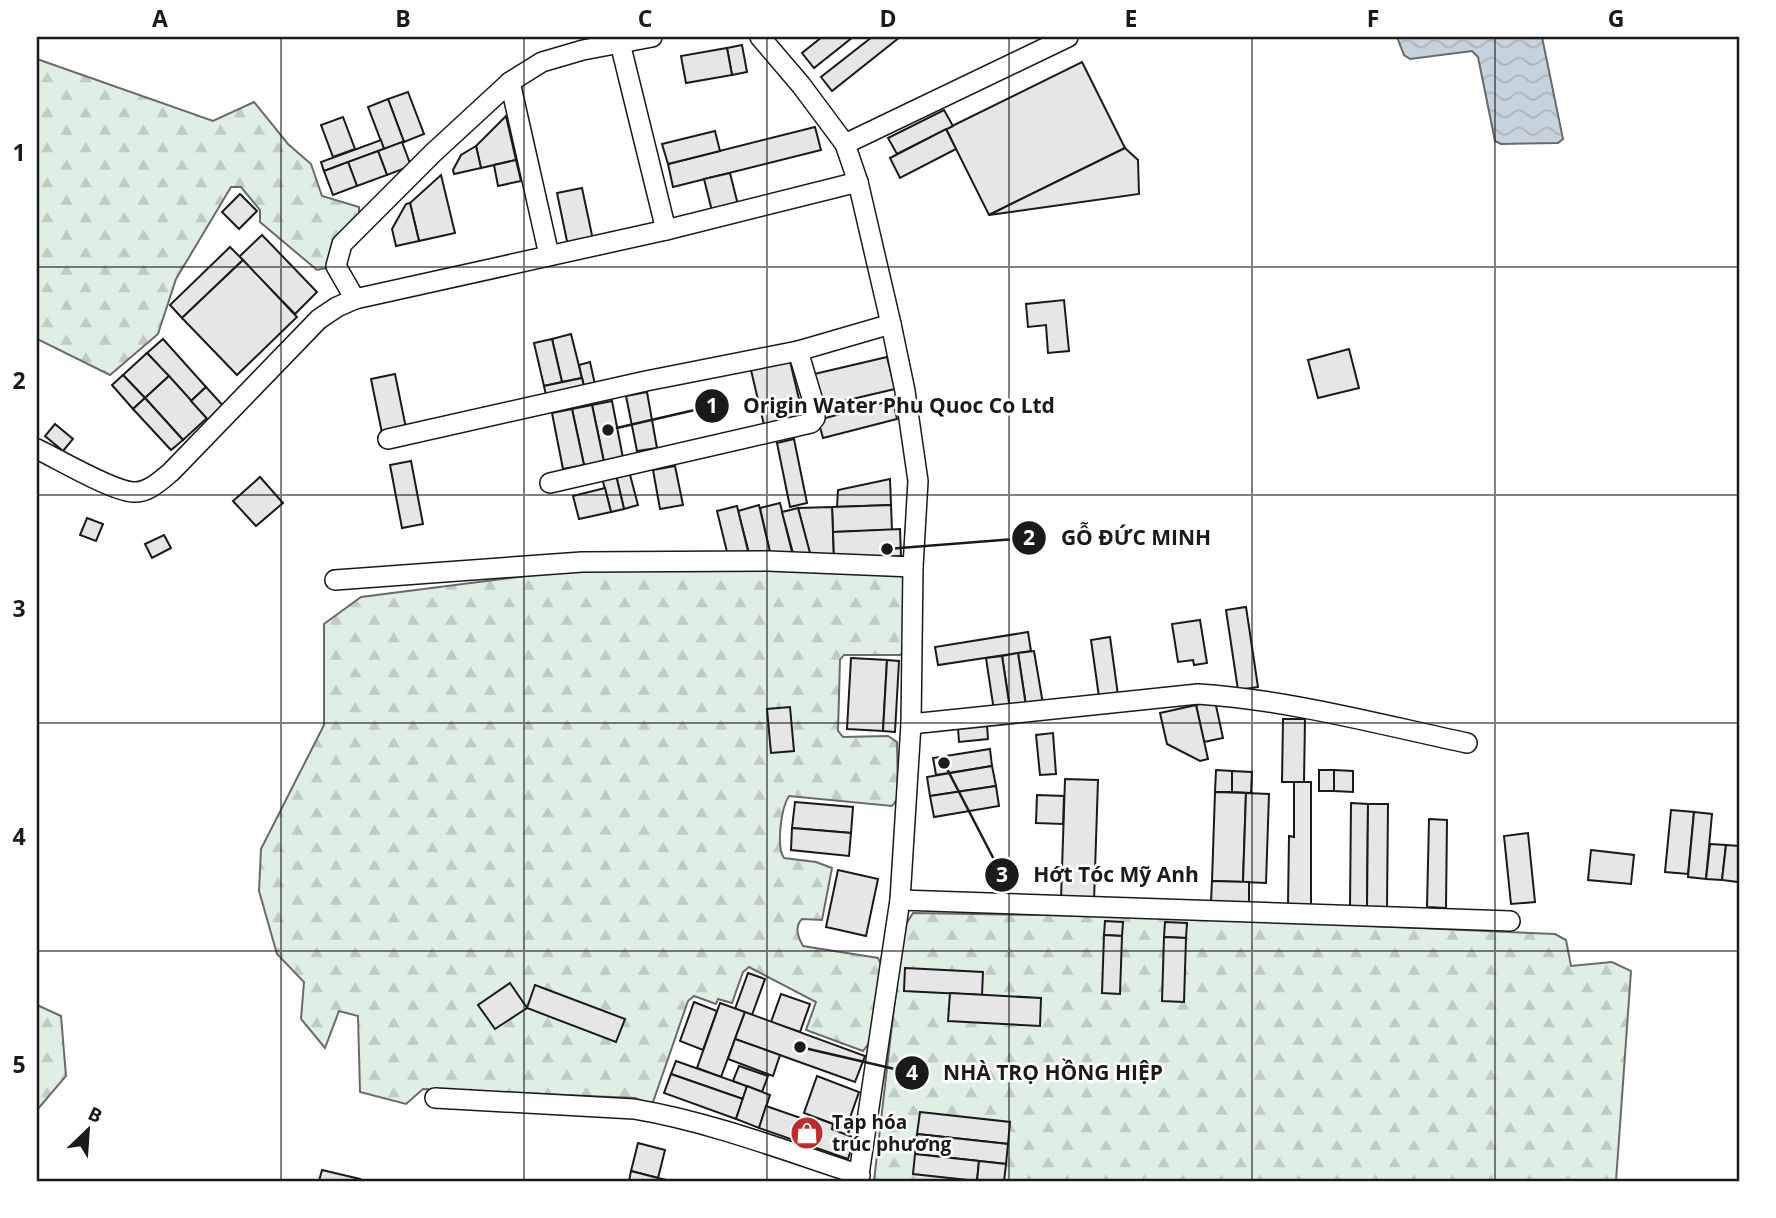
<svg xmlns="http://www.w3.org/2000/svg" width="1776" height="1218" font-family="'Open Sans',sans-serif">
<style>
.forest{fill:url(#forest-firs);stroke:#6a6a6a;stroke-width:2}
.water{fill:url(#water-waves);stroke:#6a6a6a;stroke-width:2}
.building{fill:#e6e6e6;stroke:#1a1a1a;stroke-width:2}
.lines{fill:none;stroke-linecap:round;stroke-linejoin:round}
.minor-casing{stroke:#1a1a1a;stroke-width:22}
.minor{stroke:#fff;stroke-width:19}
.grid{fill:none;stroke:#1a1a1a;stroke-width:2;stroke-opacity:0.55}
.labels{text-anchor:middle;stroke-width:5;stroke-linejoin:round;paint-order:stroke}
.poi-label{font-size:19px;font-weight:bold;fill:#1a1a1a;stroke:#fff;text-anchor:start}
.leader{fill:none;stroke:#1a1a1a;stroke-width:2.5}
.callout-dot{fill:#1a1a1a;stroke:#fff;stroke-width:2.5}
.mark-label{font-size:21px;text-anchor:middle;font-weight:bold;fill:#fff}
.callout-label{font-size:21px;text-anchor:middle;font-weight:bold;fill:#1a1a1a;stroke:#fff;stroke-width:5;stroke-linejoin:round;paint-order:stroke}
.neatline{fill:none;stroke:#1a1a1a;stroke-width:2.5}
.grid-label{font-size:23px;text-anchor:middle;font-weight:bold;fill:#1a1a1a}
</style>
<defs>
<pattern id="forest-firs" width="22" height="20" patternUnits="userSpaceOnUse" patternTransform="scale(1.75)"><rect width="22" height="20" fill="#e0efe3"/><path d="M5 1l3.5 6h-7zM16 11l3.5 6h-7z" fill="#c0ccc2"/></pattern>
<pattern id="water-waves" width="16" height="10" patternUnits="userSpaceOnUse" patternTransform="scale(1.75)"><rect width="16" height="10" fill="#c6d2dc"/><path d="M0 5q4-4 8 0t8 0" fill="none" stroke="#aab4bc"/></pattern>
</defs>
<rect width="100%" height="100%" fill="#fff"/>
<g class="forest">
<polygon points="37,59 213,121 254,102 288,144 311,164 322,196 359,207 359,216 330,267 317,270 260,222 260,210 241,187 231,187 176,279 158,334 110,375 37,339"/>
<path d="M581,569L904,571L905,651L900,655H844L840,660L838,731L843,737L888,736L897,742L898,798L892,806L789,796C781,808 776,847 784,858L816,862L832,868L822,920L802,919C794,927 798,937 803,946L878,958L881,964L870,1042L863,1051L806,1030L816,1002L749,967L743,972L732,1003L718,999L716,1004L694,996L688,1001L652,1105L635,1098L423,1089L406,1104L360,1092L358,1016L339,1011L325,1048L301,1019L304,982L277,954L259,891L261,849L324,725V624L361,597Z"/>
<polygon points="913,913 1171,917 1555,934 1566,940 1571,966 1612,962 1631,971 1616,1181 874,1181 903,929"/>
<polygon points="37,1005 61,1016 66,1076 37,1110"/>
</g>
<polygon class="water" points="1397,37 1542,37 1563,139 1558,143 1501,144 1495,141 1478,57 1472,51 1410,59 1404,55"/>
<g class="building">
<polygon points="822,37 853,37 814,68 802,53"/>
<polygon points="872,37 900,37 832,91 821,77"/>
<polygon points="742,45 747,72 732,75 727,48"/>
<polygon points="727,48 732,75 686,83 681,56"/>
<polygon points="1082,62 1125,148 989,215 946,129"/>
<polygon points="408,92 424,134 404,142 388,99"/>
<polygon points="388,99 404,142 384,149 368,107"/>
<polygon points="944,110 953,126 897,154 888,138"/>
<polygon points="506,116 516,160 481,168 476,146"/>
<polygon points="343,117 355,149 333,157 321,125"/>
<polygon points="815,127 821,150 673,187 668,164"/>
<polygon points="946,129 956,149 900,178 890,158"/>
<polygon points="715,131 720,151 668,164 662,144"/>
<polygon points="381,140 384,149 324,171 321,162"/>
<polygon points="402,142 411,166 387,175 378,151"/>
<polygon points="476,146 481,168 454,174 453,170 461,155"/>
<polygon points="1125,148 1138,160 1139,194 989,215"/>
<polygon points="378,151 387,175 357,186 348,162"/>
<polygon points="516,160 521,181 498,186 494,165"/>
<polygon points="348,162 357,186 333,195 324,171"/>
<polygon points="730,173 739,209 713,215 704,179"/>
<polygon points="441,175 455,233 419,241 410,203"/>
<polygon points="582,188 593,240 568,246 557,193"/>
<polygon points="240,194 257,211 239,229 222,212"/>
<polygon points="410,203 419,241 396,246 392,229 406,204"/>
<polygon points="262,235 317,292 295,314 239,257"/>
<polygon points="230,247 243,260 182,318 170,305"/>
<polygon points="243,260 297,317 237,375 182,318"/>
<polygon points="1064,300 1069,351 1048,353 1046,325 1028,327 1026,304"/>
<polygon points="571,334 582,378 562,382 552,339"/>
<polygon points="163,339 206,387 191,401 147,353"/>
<polygon points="552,339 562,382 544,386 534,343"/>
<polygon points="1349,349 1359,388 1318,398 1308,360"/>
<polygon points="147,353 169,376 145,398 123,375"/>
<polygon points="789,357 803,416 764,425 750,366"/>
<polygon points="887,357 895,389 818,407 810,375"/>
<polygon points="590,362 596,389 585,391 579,365"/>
<polygon points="395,374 406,428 382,433 371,379"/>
<polygon points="123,375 145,398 133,409 112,385"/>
<polygon points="169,376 207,418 183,440 145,398"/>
<polygon points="582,378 585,391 547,400 544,386"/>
<polygon points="206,387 226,409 211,423 191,401"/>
<polygon points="647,392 657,448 637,451 626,396"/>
<polygon points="145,398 183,440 171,450 133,409"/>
<polygon points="893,400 897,419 823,438 818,420"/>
<polygon points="612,401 623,458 604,462 592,405"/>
<polygon points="592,405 604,462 584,465 572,409"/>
<polygon points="572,409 584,465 563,469 552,413"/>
<polygon points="55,424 73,439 63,451 45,436"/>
<polygon points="794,439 807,503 790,507 777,443"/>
<polygon points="411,461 423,524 402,528 390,465"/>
<polygon points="675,466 683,505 660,509 653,470"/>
<polygon points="629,471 638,505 624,509 616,475"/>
<polygon points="616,475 624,509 611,512 602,478"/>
<polygon points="260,477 283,503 256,526 233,501"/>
<polygon points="890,479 891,505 837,507 838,490"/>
<polygon points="605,488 611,512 579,519 573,496"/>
<polygon points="780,503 792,552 771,557 760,508"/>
<polygon points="759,505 770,552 750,557 738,511"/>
<polygon points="891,505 892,530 833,532 832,507"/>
<polygon points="737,506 748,551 728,556 717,511"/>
<polygon points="832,507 834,558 811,559 798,508"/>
<polygon points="798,508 810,553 794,557 782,512"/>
<polygon points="87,518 103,524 96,541 80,535"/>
<polygon points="900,529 901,556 834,558 833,532"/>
<polygon points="164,535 171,548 152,558 145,544"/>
<polygon points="1246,607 1258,687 1238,690 1226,610"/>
<polygon points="1200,620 1207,663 1194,665 1193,660 1178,662 1172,624"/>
<polygon points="1028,632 1031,651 938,665 935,647"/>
<polygon points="1110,637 1118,695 1099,697 1091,640"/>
<polygon points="1034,651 1043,704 1026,706 1018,653"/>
<polygon points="1018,653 1026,706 1010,709 1002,656"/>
<polygon points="1002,656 1010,709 994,711 986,658"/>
<polygon points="851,658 887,660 883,731 847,729"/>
<polygon points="887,660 899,661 895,732 883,731"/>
<polygon points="1215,701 1223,738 1204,742 1196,705"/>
<polygon points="1196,705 1208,759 1200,761 1167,744 1160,713"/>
<polygon points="790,707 794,751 771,753 767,709"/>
<polygon points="1283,719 1305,719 1304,782 1282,782"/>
<polygon points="987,725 988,739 959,742 958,728"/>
<polygon points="1053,733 1056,774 1040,775 1036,735"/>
<polygon points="990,749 992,766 936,775 933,758"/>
<polygon points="992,766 996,786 930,796 927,777"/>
<polygon points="1216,770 1232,771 1232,792 1215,792"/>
<rect x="1319" y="770" width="15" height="21"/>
<polygon points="1334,770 1353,771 1353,792 1334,791"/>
<polygon points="1232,771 1252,772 1251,793 1232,792"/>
<polygon points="1065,779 1098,780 1094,901 1061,899"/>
<polygon points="1294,782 1311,782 1311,905 1288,905 1289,836 1294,837"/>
<polygon points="996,786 999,806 934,817 930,796"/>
<polygon points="1215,792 1246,793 1243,882 1212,881"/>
<polygon points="1246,793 1269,794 1266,883 1243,882"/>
<polygon points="1037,795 1064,796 1063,824 1036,823"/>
<polygon points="795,802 853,807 851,833 792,828"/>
<polygon points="1351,803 1368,804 1367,908 1350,908"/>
<polygon points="1368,804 1388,804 1387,908 1367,908"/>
<polygon points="1671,810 1694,812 1688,874 1665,872"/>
<polygon points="1694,812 1712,814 1706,879 1688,877"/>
<polygon points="1429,819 1447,820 1446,908 1427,907"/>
<polygon points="792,828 851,833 849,856 791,850"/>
<polygon points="1528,833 1535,902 1511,904 1504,836"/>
<polygon points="1710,844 1726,845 1722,880 1706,879"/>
<polygon points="1726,845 1739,846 1738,882 1722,880"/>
<polygon points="1591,850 1634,855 1631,884 1588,880"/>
<polygon points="838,870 878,879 866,936 826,927"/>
<polygon points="1212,881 1249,882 1249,903 1211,902"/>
<polygon points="1105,921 1123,922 1122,936 1104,935"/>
<polygon points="1165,922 1187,923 1186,938 1164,937"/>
<polygon points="1104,935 1122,936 1120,994 1102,993"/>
<polygon points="1164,937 1186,938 1184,1002 1162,1001"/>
<polygon points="905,968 983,972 982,995 904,991"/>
<polygon points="748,973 765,979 752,1015 735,1009"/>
<polygon points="510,983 527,1008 495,1029 478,1005"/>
<polygon points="535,985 625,1019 616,1042 527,1008"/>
<polygon points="950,993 1041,998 1040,1026 948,1021"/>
<polygon points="781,994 810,1004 800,1032 771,1022"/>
<polygon points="694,1002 717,1011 703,1050 680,1041"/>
<polygon points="720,1003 745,1012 721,1077 697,1068"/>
<polygon points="745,1012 865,1056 855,1082 735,1039"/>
<polygon points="735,1039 780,1055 773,1076 728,1059"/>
<polygon points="676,1061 747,1086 743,1099 671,1074"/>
<polygon points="739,1066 768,1076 762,1092 733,1081"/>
<polygon points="671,1074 743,1099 736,1119 664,1093"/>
<polygon points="817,1076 859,1092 846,1129 804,1113"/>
<polygon points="747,1086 770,1095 759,1128 736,1119"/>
<polygon points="766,1106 815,1123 817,1118 833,1124 832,1129 855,1138 848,1159 759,1128"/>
<polygon points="920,1112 1010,1122 1008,1144 917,1134"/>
<polygon points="917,1134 1008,1144 1006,1164 915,1154"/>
<polygon points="638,1143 665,1150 658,1178 631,1171"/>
<polygon points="915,1154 979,1161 977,1181 913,1174"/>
<polygon points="979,1161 1006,1164 1004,1181 977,1181"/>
<polygon points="322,1170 360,1179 359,1181 319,1181"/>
<polygon points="631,1171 658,1178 671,1181 629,1181"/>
</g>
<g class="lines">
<defs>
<g id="minor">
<polyline points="760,37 801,85 845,144 858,182 891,324 905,391 918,481 913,567 911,724 900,900 858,1181"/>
<polyline points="620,43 666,230"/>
<polyline points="510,82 549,255"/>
<polyline points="845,144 1068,37"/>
<polyline points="355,299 336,266 342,244 433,153 510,82 542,62 583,50 652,37"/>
<polyline points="388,439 646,381 798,351 891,324"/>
<path d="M37,449C58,459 112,491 133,492C148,493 160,481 171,472L319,319L337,307L355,299L666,230L858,182"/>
<polyline points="550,483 811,423 815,418 815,408 798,351"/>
<polyline points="335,580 582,562 768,561 913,567"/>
<path d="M911,724L1198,694C1289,700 1378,724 1467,743"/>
<polyline points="900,900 1510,921"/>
<path d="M435,1098L634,1109C711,1122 786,1151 860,1175"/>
</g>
</defs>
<use href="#minor" class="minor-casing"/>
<use href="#minor" class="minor"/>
</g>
<path class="grid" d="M281,37V1181M524,37V1181M767,37V1181M1009,37V1181M1252,37V1181M1495,37V1181M37,267H1739M37,495H1739M37,723H1739M37,951H1739"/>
<defs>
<symbol id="shop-disc" viewBox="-11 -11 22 22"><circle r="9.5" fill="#c62828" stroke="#fff"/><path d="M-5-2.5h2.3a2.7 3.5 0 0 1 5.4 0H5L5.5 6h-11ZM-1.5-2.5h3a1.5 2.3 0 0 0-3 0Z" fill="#fff"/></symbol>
</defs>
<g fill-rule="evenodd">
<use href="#shop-disc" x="788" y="1114" width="38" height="38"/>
</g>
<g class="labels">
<g class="poi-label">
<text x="832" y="1129">Tạp hóa<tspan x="832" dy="22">trúc phương</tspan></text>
</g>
</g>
<path class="leader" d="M608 430L712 406M887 549L1029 538M944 763L1002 875M800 1047L912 1073"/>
<g class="callout-dot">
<circle cx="608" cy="430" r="7"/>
<circle cx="887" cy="549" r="7"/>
<circle cx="944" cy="763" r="7"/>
<circle cx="800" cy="1047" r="7"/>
<circle cx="712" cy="406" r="18"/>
<circle cx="1029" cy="538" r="18"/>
<circle cx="1002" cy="875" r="18"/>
<circle cx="912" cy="1073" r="18"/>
</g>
<g class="mark-label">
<text x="712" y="413">1</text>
<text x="1029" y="545">2</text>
<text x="1002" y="882">3</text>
<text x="912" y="1080">4</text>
</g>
<g class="callout-label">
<text x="899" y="413">Origin Water Phu Quoc Co Ltd</text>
<text x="1136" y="545">GỖ ĐỨC MINH</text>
<text x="1116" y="882">Hớt Tóc Mỹ Anh</text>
<text x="1053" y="1080">NHÀ TRỌ HỒNG HIỆP</text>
</g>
<rect width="1776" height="1218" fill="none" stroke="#ffffff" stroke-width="77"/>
<g transform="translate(88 1130) rotate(25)" stroke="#ffffff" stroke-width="5" paint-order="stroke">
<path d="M0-5L12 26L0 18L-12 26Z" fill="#1a1a1a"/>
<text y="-10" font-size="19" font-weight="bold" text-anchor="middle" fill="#1a1a1a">B</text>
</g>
<rect x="38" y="38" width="1700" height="1142" class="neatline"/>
<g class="grid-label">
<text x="160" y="27">A</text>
<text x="403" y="27">B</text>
<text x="645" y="27">C</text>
<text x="888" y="27">D</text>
<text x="1131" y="27">E</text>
<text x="1373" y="27">F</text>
<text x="1616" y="27">G</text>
<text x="19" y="161">1</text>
<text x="19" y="389">2</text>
<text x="19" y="617">3</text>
<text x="19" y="845">4</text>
<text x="19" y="1073">5</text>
</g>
</svg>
